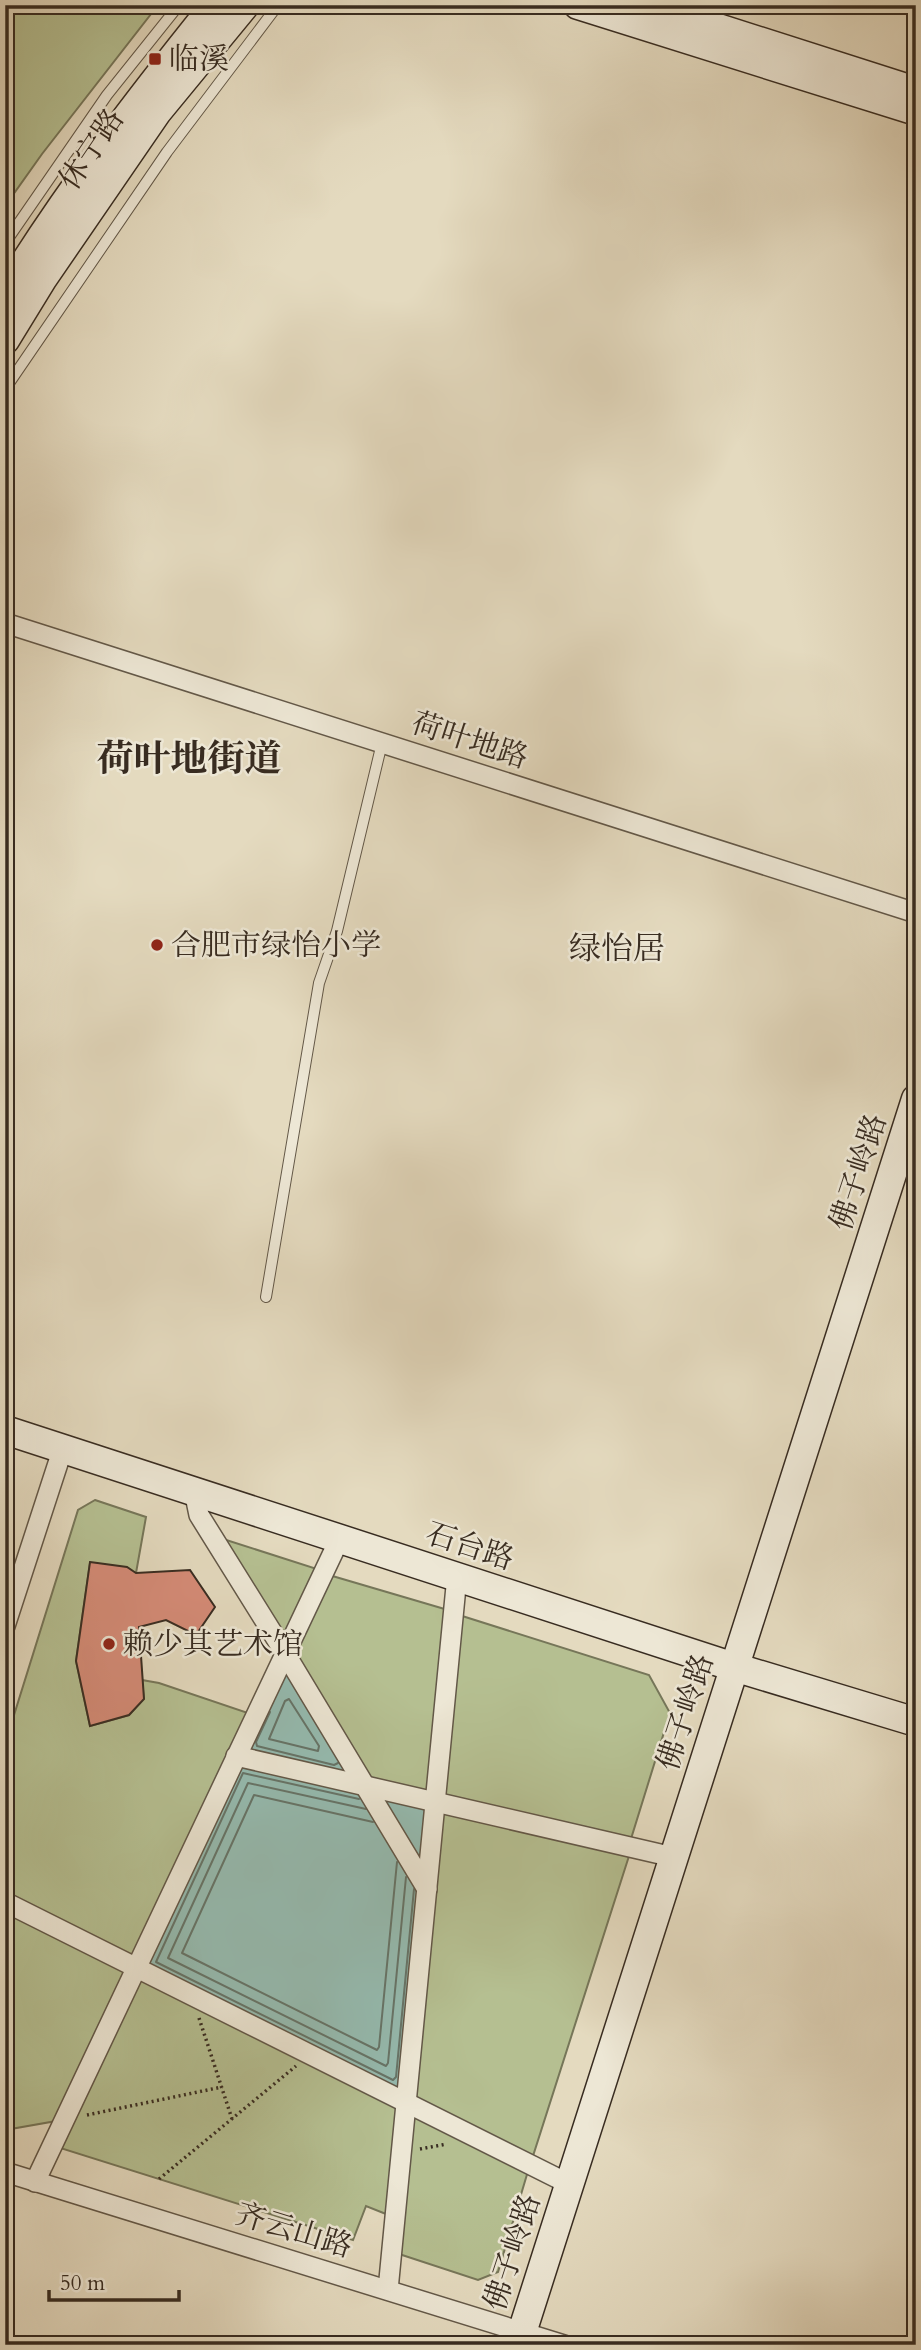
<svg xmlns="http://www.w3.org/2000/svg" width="921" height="2350" font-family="Cardo,'Noto Serif SC',serif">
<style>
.green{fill:#b5bf91;stroke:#767659;stroke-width:2}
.water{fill:#95bbb0;stroke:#708277;stroke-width:2}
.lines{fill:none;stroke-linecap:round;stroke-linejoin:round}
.shore{stroke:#667468;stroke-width:2}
.building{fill:#d58b77;stroke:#382c21;stroke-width:2}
.lane-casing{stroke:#635848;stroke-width:12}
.street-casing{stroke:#635848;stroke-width:22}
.secondary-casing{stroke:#382c21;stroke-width:31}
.path{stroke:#382c21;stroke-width:3.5;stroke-dasharray:2 3.5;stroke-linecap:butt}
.lane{stroke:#ede7d5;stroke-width:10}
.street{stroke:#ede7d5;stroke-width:19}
.secondary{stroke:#ede7d5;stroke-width:28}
.poi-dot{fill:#8f2418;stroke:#ede7d5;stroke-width:2.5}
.labels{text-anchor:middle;stroke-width:5;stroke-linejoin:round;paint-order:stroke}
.poi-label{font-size:30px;fill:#382c21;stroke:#ede7d5;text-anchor:start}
.street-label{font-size:30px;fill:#382c21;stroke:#ede7d5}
.neighbourhood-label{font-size:32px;fill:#382c21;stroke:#ede7d5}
.district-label{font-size:37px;font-weight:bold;fill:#382c21;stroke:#ede7d5}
</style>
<rect width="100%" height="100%" fill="#e4dabf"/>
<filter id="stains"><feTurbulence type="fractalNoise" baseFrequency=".00286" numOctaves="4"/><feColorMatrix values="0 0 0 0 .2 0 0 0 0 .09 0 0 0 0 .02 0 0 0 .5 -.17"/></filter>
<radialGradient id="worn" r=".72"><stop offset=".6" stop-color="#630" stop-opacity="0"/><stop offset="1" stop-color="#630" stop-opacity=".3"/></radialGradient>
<g class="green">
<polygon points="5,5 158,5 42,154 5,206"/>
<polygon points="95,1500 146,1517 136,1573 90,1563 76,1661 90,1726 129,1715 144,1699 142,1680 159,1683 248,1713 133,1958 5,1894 5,1744 78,1510"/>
<polygon points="220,1538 317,1569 282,1640"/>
<polygon points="329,1575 448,1610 429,1796 364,1780 289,1656"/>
<polygon points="459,1615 649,1675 670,1713 630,1842 442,1799"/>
<polygon points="440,1812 629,1856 532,2159 411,2099"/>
<polygon points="5,1910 126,1972 56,2121 5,2130"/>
<polygon points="139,1978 397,2107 386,2214 366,2206 353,2240 57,2147"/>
<polygon points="410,2113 528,2171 498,2272 478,2280 396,2253"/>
</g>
<g class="water">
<polygon points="286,1661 356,1778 245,1751"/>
<polygon points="240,1764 429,1809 401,2093 146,1965"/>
</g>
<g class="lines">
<g class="shore">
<polygon points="289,1699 319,1746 318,1751 269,1739 285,1701"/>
<polyline points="270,1712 256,1742 257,1746 334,1765 338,1763"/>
<polyline points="359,1799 243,1773 156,1962 393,2080 396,2077 414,1889"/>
<polyline points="366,1809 248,1783 168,1958 386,2066 388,2063 406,1877"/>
<polyline points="373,1822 254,1795 182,1953 377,2050 379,2047 397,1862"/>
</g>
</g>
<polygon class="building" points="90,1562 127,1567 136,1573 190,1570 215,1607 196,1635 166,1620 139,1627 144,1699 129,1715 90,1726 76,1661"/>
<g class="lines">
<defs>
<g id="lane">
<polyline points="5,243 107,95 179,5"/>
<polyline points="5,389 167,152 278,5"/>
<polyline points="266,1297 319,983 337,931 382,743"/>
</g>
<g id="street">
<polyline points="5,623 916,913"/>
<polyline points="194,1491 199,1515 285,1653 427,1889"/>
<polyline points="5,1626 63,1448"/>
<polyline points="236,1756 673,1857"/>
<polyline points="5,1902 569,2184"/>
<polyline points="5,2172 564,2345"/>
<polyline points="35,2182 340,1538"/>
<polyline points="388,2290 457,1576"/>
</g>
<g id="secondary">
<polyline points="578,5 916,111"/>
<polyline points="646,5 903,87"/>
<path d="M5,294C67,193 140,98 215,5"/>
<polyline points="5,340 43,278 157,112 245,5"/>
<polyline points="5,1430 734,1667 916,1722"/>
<polyline points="518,2345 916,1099"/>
</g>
</defs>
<use href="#lane" class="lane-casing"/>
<use href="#street" class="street-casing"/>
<use href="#secondary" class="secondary-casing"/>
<g class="path">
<polyline points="5,26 18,5"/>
<polyline points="199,2018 232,2119"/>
<polyline points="87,2115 222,2087"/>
<polyline points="420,2149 447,2144"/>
<polyline points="159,2179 296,2066"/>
</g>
<use href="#lane" class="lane"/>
<use href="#street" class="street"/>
<use href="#secondary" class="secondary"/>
</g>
<g class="poi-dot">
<rect x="148" y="52" width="14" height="14" rx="3.5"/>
<circle cx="157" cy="945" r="7"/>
<circle cx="109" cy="1644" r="7"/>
</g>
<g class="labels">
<g class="poi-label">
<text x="169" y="69">临溪</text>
<text x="171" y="955">合肥市绿怡小学</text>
<text x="123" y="1654">赖少其艺术馆</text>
</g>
<g class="street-label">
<text transform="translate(91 149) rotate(-56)" y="10">休宁路</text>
<text transform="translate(470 740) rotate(18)" y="10">荷叶地路</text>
<text transform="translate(858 1172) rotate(-72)" y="10">佛子岭路</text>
<text transform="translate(470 1546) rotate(18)" y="10">石台路</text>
<text transform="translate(685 1712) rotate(-72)" y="10">佛子岭路</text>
<text transform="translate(294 2230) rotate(17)" y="10">齐云山路</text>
<text transform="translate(512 2252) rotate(-72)" y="10">佛子岭路</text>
</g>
<g class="neighbourhood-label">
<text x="617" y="959">绿怡居</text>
</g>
<g class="district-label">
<text x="189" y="771">荷叶地街道</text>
</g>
</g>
<rect width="921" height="2350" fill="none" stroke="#e4dabf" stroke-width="28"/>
<rect x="7" y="7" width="907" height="2336" fill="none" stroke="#382c21" stroke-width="3.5"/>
<rect x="14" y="14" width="893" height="2322" fill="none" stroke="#382c21" stroke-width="2"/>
<path d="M49 2290v10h130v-10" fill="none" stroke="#382c21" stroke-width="3.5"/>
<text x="60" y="2290" font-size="21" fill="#382c21" stroke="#ede7d5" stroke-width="5" paint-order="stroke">50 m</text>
<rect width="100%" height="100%" filter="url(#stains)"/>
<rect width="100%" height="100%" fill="url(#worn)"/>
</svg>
